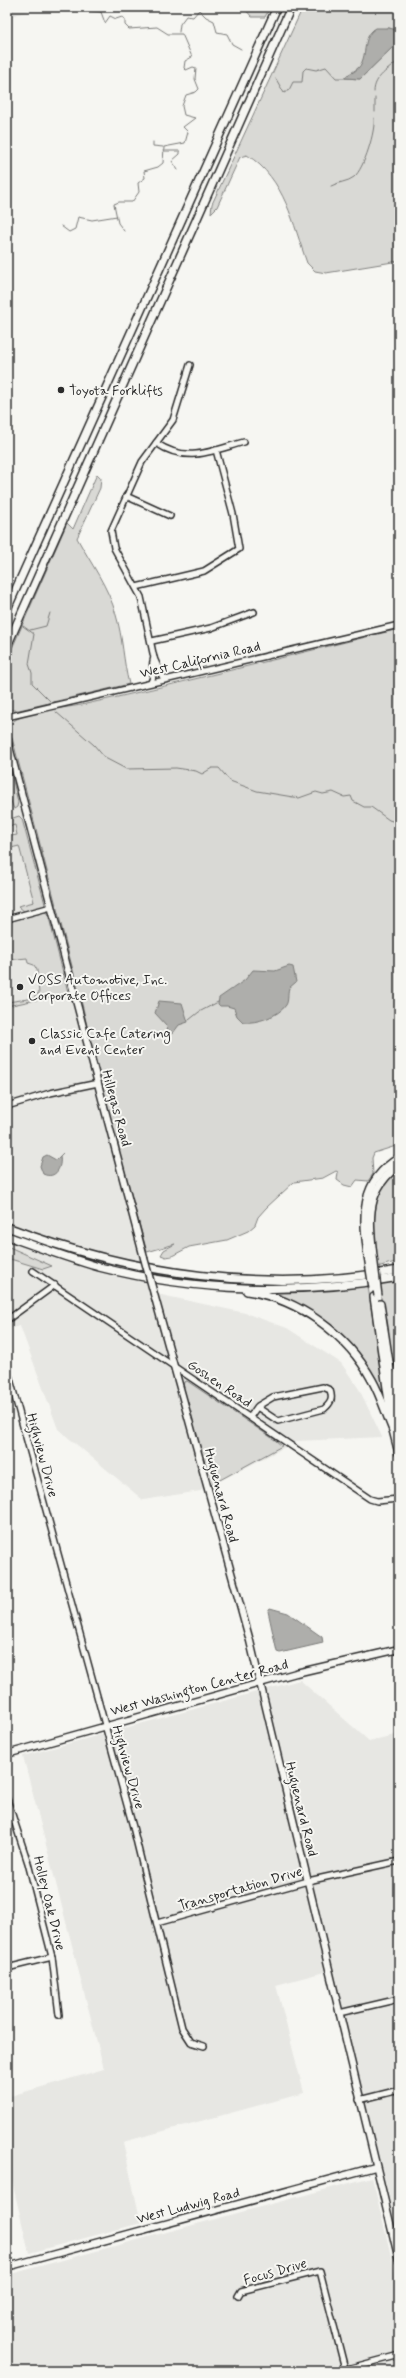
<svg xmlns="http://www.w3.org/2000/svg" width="406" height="2378" font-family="Mynerve,sans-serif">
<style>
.built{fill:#e7e7e3}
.green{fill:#d9d9d5;stroke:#828280}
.water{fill:#aeaeab;stroke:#7a7a78}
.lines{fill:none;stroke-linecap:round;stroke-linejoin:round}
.stream{stroke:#7a7a78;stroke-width:1}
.minor-casing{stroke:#2b2b2b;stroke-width:8}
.major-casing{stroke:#2b2b2b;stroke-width:9}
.highway-casing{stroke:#2b2b2b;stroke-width:10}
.minor{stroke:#f6f6f2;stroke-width:5}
.major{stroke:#f6f6f2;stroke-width:6}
.highway{stroke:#f6f6f2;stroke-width:7}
.major-bridge-casing{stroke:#2b2b2b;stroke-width:9;stroke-linecap:butt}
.highway-bridge-casing{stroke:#2b2b2b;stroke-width:10;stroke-linecap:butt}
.major-bridge{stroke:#f6f6f2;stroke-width:6}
.highway-bridge{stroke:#f6f6f2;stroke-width:7}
.poi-dot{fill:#2b2b2b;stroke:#f6f6f2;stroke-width:1.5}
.labels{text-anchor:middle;stroke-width:4;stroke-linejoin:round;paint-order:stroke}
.poi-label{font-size:14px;fill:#2b2b2b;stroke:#f6f6f2;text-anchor:start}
.street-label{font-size:14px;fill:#2b2b2b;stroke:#f6f6f2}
</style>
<rect width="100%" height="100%" fill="#f6f6f2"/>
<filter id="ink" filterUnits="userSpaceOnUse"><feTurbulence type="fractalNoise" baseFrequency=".025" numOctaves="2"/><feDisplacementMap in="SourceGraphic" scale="8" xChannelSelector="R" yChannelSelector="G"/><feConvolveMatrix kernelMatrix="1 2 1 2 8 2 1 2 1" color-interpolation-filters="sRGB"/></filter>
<g filter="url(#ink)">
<g class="built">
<polygon points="7,7 45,7 7,17"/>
<polygon points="7,729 83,1008 96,1067 157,1294 245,1313 287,1328 341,1363 359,1389 382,1437 297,1441 200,1491 143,1500 58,1429 20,1326 7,1329"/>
<polygon points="300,1680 369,1741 399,1734 399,2237 332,1970 276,1985 304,2093 123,2142 141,2223 29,2253 7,2160 7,2097 104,2069 23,1756"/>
<polygon points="372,2177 399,2289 399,2371 7,2371 7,2275"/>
</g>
<g class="green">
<polygon points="243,7 270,7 265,17 252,17"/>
<path d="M303,7H399V32L389,28L373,30C364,40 368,50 363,62C359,70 348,73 345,78L360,79L399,41V261L326,273L315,271L307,263C293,224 285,179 247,155L240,157L217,207L211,213L212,204Z"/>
<path d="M97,474L101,478L100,488L77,538C90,562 109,588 116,615C123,638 123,661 129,684L19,710H7V660L67,523L73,529Z"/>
<path d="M399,629V1145L374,1153L372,1158L373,1174L368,1181L357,1180L352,1187L344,1185L337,1180L338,1172L336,1171L323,1178L294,1182L266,1208L258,1217L255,1225L248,1231L227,1240L189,1247L172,1256L166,1257L161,1255L164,1250L175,1244L147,1252L96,1067L83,1008L9,726C16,711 70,708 86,704C191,681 295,654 399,629Z"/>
<polygon points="11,773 18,802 17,807 14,809 7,791 7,774"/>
<polygon points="19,816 22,819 45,904 43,907 25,912 18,906 34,902 19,846 7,849 7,833 10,832 11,836 17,835 15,825 11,826 7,820"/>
<polygon points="45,912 48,914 68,992 65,994 7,1006 7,1002 35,998 35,994 39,994 37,970 34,965 28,963 27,958 7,960 7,922"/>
<path d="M399,1170V1261L377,1267C374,1234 367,1192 399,1170Z"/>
<polygon points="7,1246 52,1266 43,1269 7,1258"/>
<polygon points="399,1281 399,1350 393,1370 379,1284"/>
<polygon points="368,1286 384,1395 382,1395 345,1341 272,1295 272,1292"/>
<polygon points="187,1381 275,1440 282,1446 209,1486 182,1389 184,1382"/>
</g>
<g class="water">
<path d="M376,28H389L397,30L399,41L360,79L345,78L347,75C374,66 357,39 376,28Z"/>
<path d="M289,966L293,967L296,982L289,988C287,994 289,1000 286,1005C279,1016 256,1024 243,1022L237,1016L234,1008L227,1006H220L218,1004L219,998L245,980L253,970L275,971Z"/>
<polygon points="159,1001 182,1003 188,1022 179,1025 173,1033 168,1034 167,1026 155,1013"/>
<path d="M63,1153L60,1156C62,1167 56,1180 43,1174L40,1166L43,1157L47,1155L56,1160Z"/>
<polygon points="270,1608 288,1613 322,1637 323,1643 280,1653 277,1652 268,1611"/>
</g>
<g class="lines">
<g class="stream">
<polyline points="83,7 93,11 101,12 105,23 110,16 116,19 122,17 125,19 125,25 129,29 157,27 168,34 182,34 192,57 185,61 184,68 186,70 193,67 196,68 195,79 199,89 196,92 186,95 182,106 184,115 195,118 183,127 188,132 185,143 164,147 163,163 158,167 144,171 145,178 138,183 139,192 132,202 119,202 114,204 118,223 124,231"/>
<polyline points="179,32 180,24 186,16 193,17 199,10 206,17 214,21 217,32 227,34 232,44 241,49"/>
<polyline points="276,79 284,93 289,90 293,82 302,82 303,71 306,68 316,70 326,67 336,78 345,78"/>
<path d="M374,92C374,76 389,70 399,60"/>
<polyline points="375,98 375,112"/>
<polyline points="153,142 153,146 163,147"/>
<polyline points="163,151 180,151 180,154 172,161 178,170"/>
<path d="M331,186C338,182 348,182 354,177C364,169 376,130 374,118"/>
<polyline points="61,226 69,232 75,229 78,217 92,220 117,216"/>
<polyline points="23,626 34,634 29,664 32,673 32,683 50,701"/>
<polyline points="30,630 46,626 50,613"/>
<polyline points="56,712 94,745 105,758 126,769 176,768 196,771 202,774 212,768 219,768 230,781 257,791 299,798 316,792 323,794 333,792 344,797 351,796 353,801 364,807 371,807 389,820 399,823"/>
<polyline points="189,1020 199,1012 218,1002"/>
</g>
<defs>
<g id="minor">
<path d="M156,443C187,464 211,451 244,442"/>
<polyline points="126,496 170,516"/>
<polyline points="136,587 204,571 239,549 233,514 216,450"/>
<polyline points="152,641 211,628 254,612"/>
<polyline points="166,679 162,676 154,658 141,597 114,548 111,531 142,462 173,420 190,365"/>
<path d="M151,682C156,674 150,665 154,658"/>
<polyline points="7,717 399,625"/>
<polyline points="7,919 51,907"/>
<polyline points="7,1106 50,1093 98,1083"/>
<polyline points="33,1271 370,1499 377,1501 399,1499"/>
<polyline points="7,1320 55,1285"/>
<polyline points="7,1368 133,1827 182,2028 191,2042 204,2046"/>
<path d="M250,1417L257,1407L258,1406L273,1397L323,1387L330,1390C333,1399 331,1403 324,1409L278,1421L257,1407"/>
<polyline points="7,1799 28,1863 52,1957 59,2015"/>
<polyline points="157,1923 308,1881 399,1861"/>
<polyline points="7,1968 52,1957"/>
<polyline points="339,2013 399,1999"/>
<polyline points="359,2100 399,2090"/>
<polyline points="392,2231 399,2230"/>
<polyline points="238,2296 241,2291 320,2271 345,2369"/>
<polyline points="339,2371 399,2355"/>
</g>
<g id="major">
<polyline points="7,739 144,1258"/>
<polyline points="154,1294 250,1641 399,2260"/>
<polyline points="7,1754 296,1673 399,1649"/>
<polyline points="7,2267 375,2167"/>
</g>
<g id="highway">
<polyline points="7,609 277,7"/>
<polyline points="7,646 291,7"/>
<path d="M7,1227C132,1275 267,1294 399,1270"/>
<path d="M7,1236C38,1247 68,1258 99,1267C196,1292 301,1295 399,1277"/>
<path d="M368,1256C363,1217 359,1182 399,1158"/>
<path d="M373,1256C369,1219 365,1190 399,1165"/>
<path d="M247,1291C299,1299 347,1334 372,1380C381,1396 386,1414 393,1430"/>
<polyline points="374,1297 393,1430 399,1453"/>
<polyline points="380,1304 399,1427"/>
<polyline points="396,1388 399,1360"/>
</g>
</defs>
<use href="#minor" class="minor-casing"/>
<use href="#major" class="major-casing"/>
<use href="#highway" class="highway-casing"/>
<use href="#minor" class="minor"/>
<use href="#major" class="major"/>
<use href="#highway" class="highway"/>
<defs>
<polyline id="major-bridge" points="144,1258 154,1294"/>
<g id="highway-bridge">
<polyline points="368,1256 373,1288"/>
<polyline points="373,1256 378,1296"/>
</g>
</defs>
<use href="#major-bridge" class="major-bridge-casing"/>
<use href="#highway-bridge" class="highway-bridge-casing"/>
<use href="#major-bridge" class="major-bridge"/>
<use href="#highway-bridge" class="highway-bridge"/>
</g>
</g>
<g class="poi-dot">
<circle cx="61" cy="390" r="4"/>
<circle cx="20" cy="987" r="4"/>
<circle cx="32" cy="1041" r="4"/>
</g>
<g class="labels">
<g class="poi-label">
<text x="69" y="395">Toyota Forklifts</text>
<text x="28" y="984">VOSS Automotive, Inc.<tspan x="28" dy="16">Corporate Offices</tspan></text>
<text x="40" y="1038">Classic Cafe Catering<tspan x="40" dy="16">and Event Center</tspan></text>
</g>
<g class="street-label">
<text transform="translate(200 659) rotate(-13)" y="5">West California Road</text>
<text transform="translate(117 1108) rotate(75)" y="5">Hillegas Road</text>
<text transform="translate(220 1383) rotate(34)" y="5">Goshen Road</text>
<text transform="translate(43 1455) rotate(75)" y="5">Highview Drive</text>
<text transform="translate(222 1495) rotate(75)" y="5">Huguenard Road</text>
<text transform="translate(199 1687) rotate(-15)" y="5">West Washington Center Road</text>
<text transform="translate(129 1767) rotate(74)" y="5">Highview Drive</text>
<text transform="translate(302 1809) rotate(76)" y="5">Huguenard Road</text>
<text transform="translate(240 1888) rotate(-16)" y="5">Transportation Drive</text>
<text transform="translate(50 1903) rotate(76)" y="5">Holley Oak Drive</text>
<text transform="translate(188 2205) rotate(-15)" y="5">West Ludwig Road</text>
<text transform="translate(275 2271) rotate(-16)" y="5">Focus Drive</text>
</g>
</g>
<rect width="406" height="2378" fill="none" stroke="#f6f6f2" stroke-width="24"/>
<rect x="12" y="12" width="382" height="2354" fill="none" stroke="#2b2b2b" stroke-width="1.5" filter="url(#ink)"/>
</svg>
